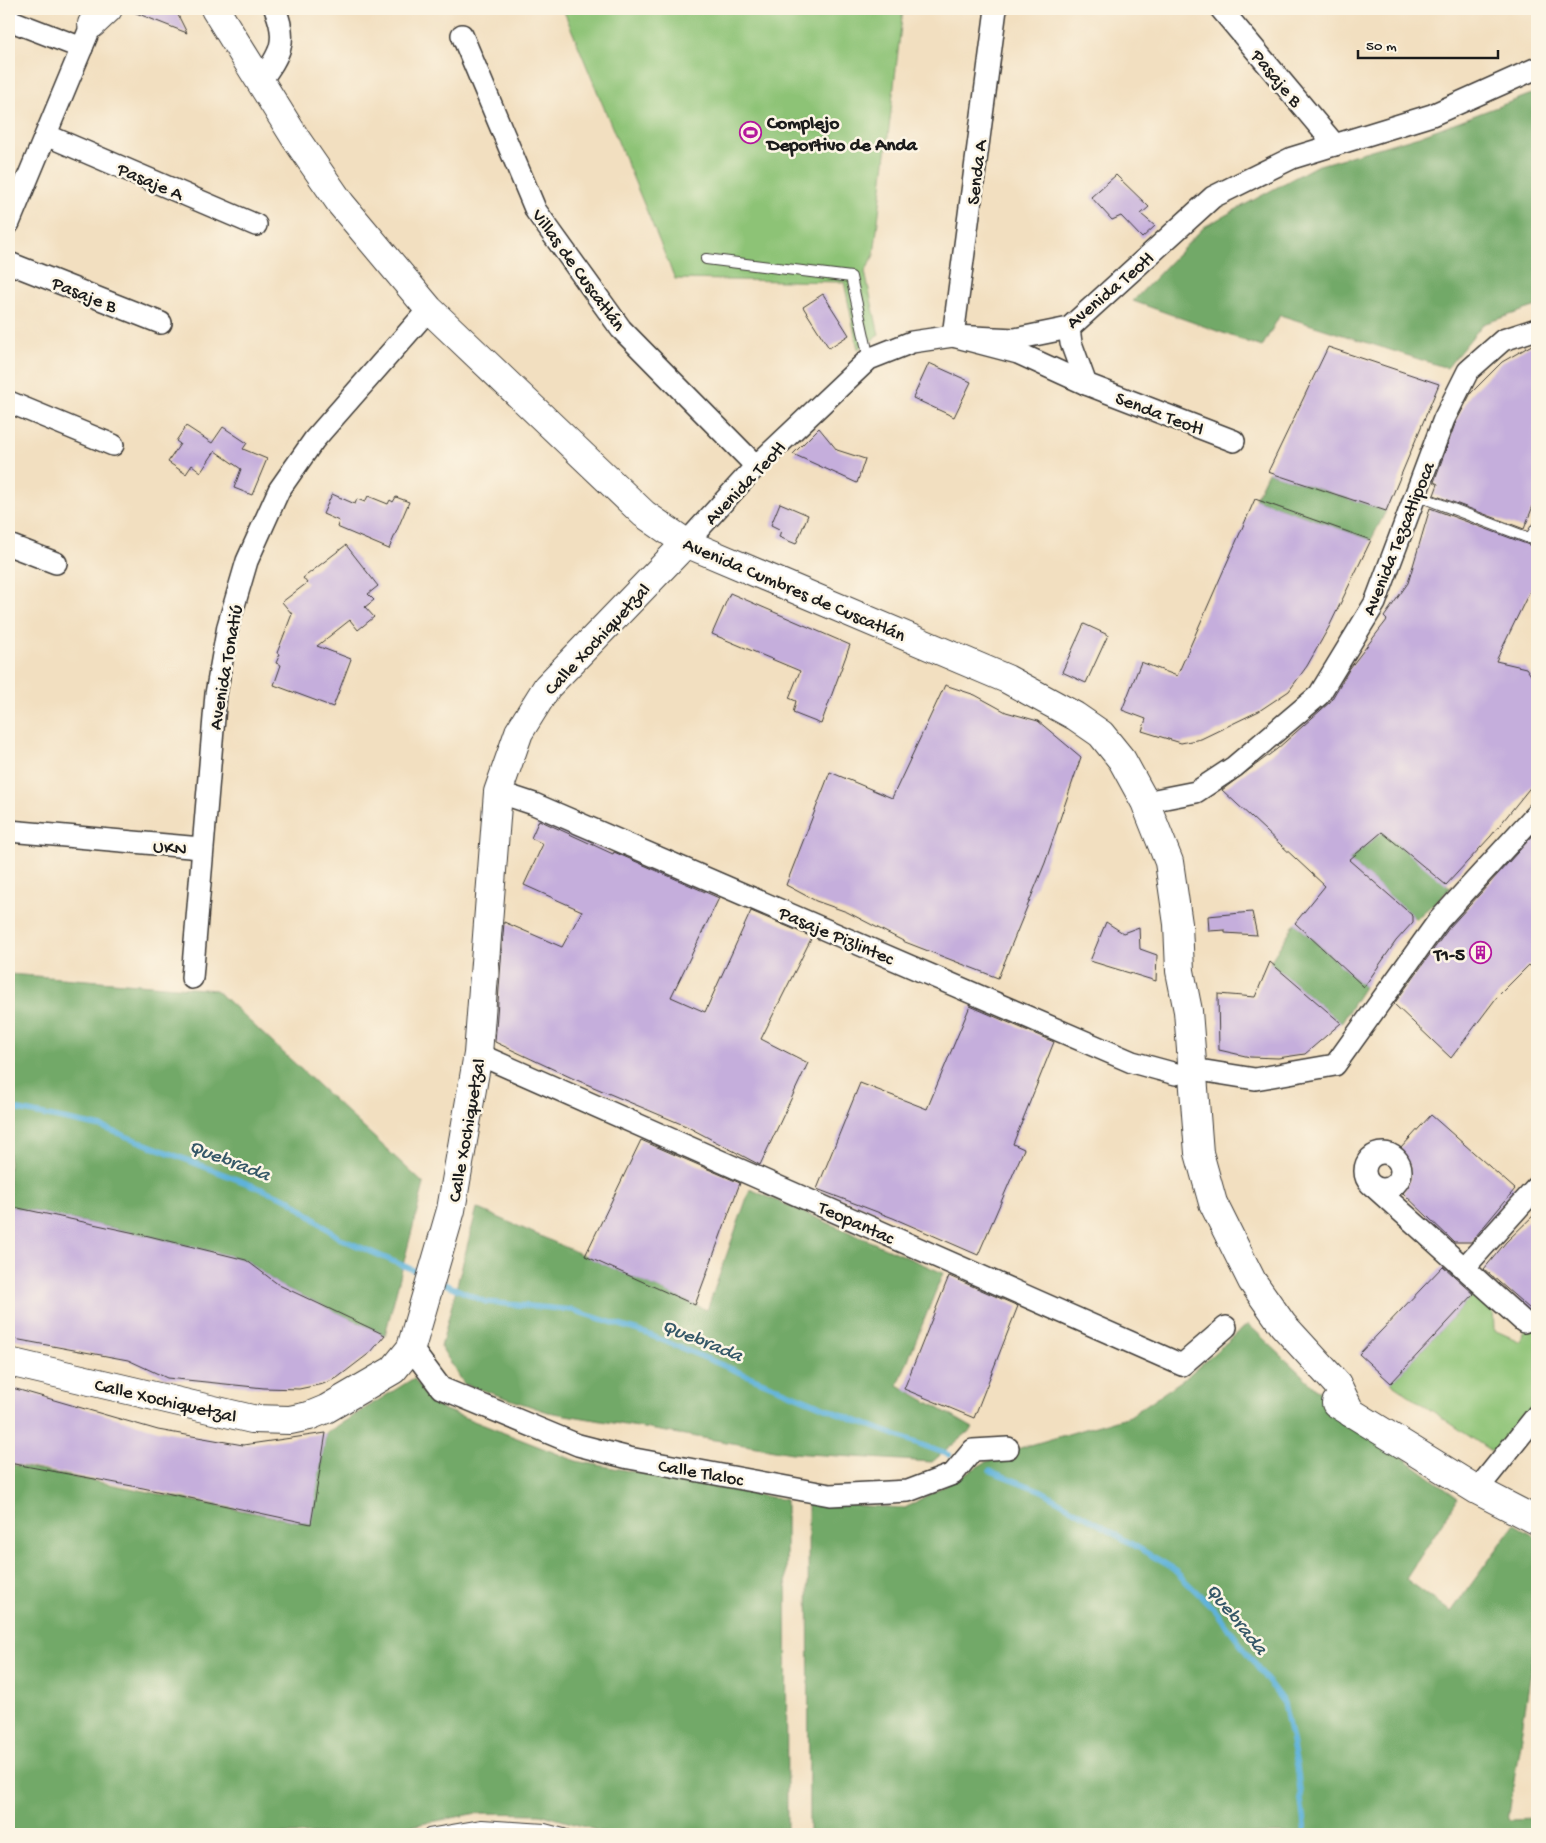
<svg xmlns="http://www.w3.org/2000/svg" width="1546" height="1843" font-family="'Gochi Hand',sans-serif">
<style>
.green{fill:#8dc376;stroke:#547049}
.forest{fill:#72a967;stroke:#476242}
.lines{fill:none;stroke-linecap:round;stroke-linejoin:round}
.stream{stroke:#5eb2da;stroke-width:5.5}
.building{fill:#c5aedc}
.lane-casing{stroke:#3c3935;stroke-width:12}
.street-casing{stroke:#3c3935;stroke-width:24}
.secondary-casing{stroke:#3c3935;stroke-width:30}
.lane{stroke:#fff;stroke-width:10}
.street{stroke:#fff;stroke-width:21}
.secondary{stroke:#fff;stroke-width:28}
.labels{text-anchor:middle;stroke-width:5;stroke-linejoin:round;paint-order:stroke}
.street-label{font-size:19px;fill:#1c1c1c;stroke:#fcf5e5}
.poi-label{font-size:19px;font-weight:bold;fill:#1c1c1c;stroke:#fcf5e5;text-anchor:start}
.water-label{font-size:20px;font-style:italic;fill:#365868;stroke:#fcf5e5}
</style>
<rect width="100%" height="100%" fill="#fcf5e5"/>
<filter id="ink" filterUnits="userSpaceOnUse"><feTurbulence type="fractalNoise" baseFrequency=".02" numOctaves="2"/><feDisplacementMap in="SourceGraphic" scale="10" xChannelSelector="R" yChannelSelector="G"/><feConvolveMatrix kernelMatrix="1 2 1 2 8 2 1 2 1" color-interpolation-filters="sRGB"/></filter>
<filter id="wash" filterUnits="userSpaceOnUse"><feTurbulence type="fractalNoise" baseFrequency=".0096" numOctaves="4" result="noise"/><feDisplacementMap in="SourceGraphic" scale="20" xChannelSelector="R" yChannelSelector="G"/><feGaussianBlur stdDeviation="1.12" result="paint"/><feColorMatrix in="noise" values="0 0 0 0 0 0 0 0 0 0 0 0 0 0 0 0 0 1.4 0 .05"/><feComposite in="paint" operator="in"/></filter>
<g filter="url(#wash)">
<rect width="100%" height="100%" fill="#f2dfc0"/>
<g class="green">
<polygon points="563,9 903,9 874,255 865,272 879,335 858,349 844,282 675,279"/>
<polygon points="1474,1294 1493,1307 1494,1330 1521,1342 1523,1332 1537,1317 1537,1403 1502,1448 1491,1451 1391,1383"/>
</g>
<g class="forest">
<polygon points="1537,92 1537,306 1483,324 1447,368 1280,315 1262,347 1133,301 1204,227 1316,166 1419,136"/>
<polygon points="1268,472 1386,511 1371,540 1255,499"/>
<polygon points="1382,832 1451,888 1416,919 1349,860"/>
<polygon points="1295,923 1364,987 1341,1023 1270,962"/>
<polygon points="9,974 216,990 424,1184 385,1335 279,1285 246,1260 149,1236 9,1206"/>
<polygon points="750,1189 943,1273 898,1385 973,1428 932,1462 792,1453 548,1412 464,1384 441,1347 477,1208 707,1310"/>
<polygon points="1248,1324 1339,1410 1458,1498 1406,1579 1451,1612 1515,1524 1537,1538 1537,1632 1508,1820 1537,1819 1537,1834 809,1834 808,1503 905,1508 984,1463 1020,1448 1130,1416 1184,1379"/>
<polygon points="414,1378 430,1404 576,1461 786,1500 787,1834 610,1834 540,1814 477,1813 401,1828 397,1834 9,1834 9,1464 310,1524 326,1433"/>
</g>
<g class="lines">
<g class="stream">
<polyline points="9,1108 102,1127 290,1200 339,1238 425,1275"/>
<polyline points="438,1281 486,1302 572,1310 645,1333 852,1419 949,1455"/>
<polyline points="990,1471 1042,1491 1171,1567 1215,1610 1284,1703 1297,1765 1305,1834"/>
</g>
</g>
<g id="blocks">
<g class="building">
<polygon points="126,9 164,9 177,13 187,33"/>
<polygon points="1116,175 1149,207 1141,214 1155,226 1142,238 1121,216 1112,220 1091,197"/>
<polygon points="823,294 849,335 829,348 803,307"/>
<polygon points="1537,342 1537,496 1524,529 1434,495 1438,484 1434,482 1455,424 1471,393 1502,362"/>
<polygon points="1328,347 1439,384 1386,511 1268,472"/>
<polygon points="929,363 971,382 954,417 913,398"/>
<polygon points="186,426 212,443 223,427 247,443 243,449 267,459 252,495 234,488 241,469 215,451 201,472 192,465 186,474 168,462 180,444 176,441"/>
<polygon points="819,428 837,450 865,459 857,483 793,454"/>
<polygon points="332,494 355,504 357,499 365,502 368,496 388,504 390,500 393,502 396,497 409,502 389,549 337,527 339,521 323,514"/>
<polygon points="1255,499 1371,540 1329,627 1307,666 1289,691 1259,711 1201,739 1181,743 1142,731 1146,719 1122,710 1141,662 1177,676"/>
<polygon points="780,503 808,515 796,544 779,537 781,530 771,525"/>
<polygon points="1430,508 1537,548 1537,576 1496,661 1526,668 1537,684 1537,779 1491,836 1446,885 1382,832 1349,860 1413,916 1413,922 1396,941 1364,987 1295,923 1325,886 1222,790 1277,749 1330,702 1350,668 1387,620 1384,617 1408,583"/>
<polygon points="346,545 378,586 368,594 374,600 365,607 374,617 358,630 350,620 317,646 351,659 333,707 274,685 281,665 276,663 280,654 277,653 292,614 282,602 307,583 303,578"/>
<polygon points="730,593 850,645 821,724 793,713 796,701 789,698 800,671 712,634"/>
<polygon points="1084,624 1108,635 1086,683 1062,672"/>
<polygon points="945,685 975,695 1006,712 1038,721 1081,757 1045,863 998,978 905,942 847,912 816,901 786,885 830,772 892,798"/>
<polygon points="539,820 613,854 614,852 719,898 671,997 705,1012 751,911 812,937 761,1039 808,1063 760,1165 686,1126 572,1078 495,1042 504,922 562,947 582,911 524,885 543,844 531,838"/>
<polygon points="1537,831 1537,972 1529,965 1497,997 1451,1058 1394,1004 1449,928"/>
<polygon points="1252,912 1257,935 1225,933 1225,930 1209,931 1208,916"/>
<polygon points="1106,922 1123,933 1139,927 1140,949 1157,955 1156,981 1090,961"/>
<polygon points="1270,962 1341,1023 1305,1054 1278,1058 1250,1057 1219,1050 1218,994 1255,997"/>
<polygon points="970,1006 1054,1042 1013,1144 1024,1149 978,1255 893,1218 817,1189 860,1083 927,1109"/>
<polygon points="1431,1115 1515,1189 1471,1242 1454,1242 1403,1193 1410,1179 1410,1166 1400,1149"/>
<polygon points="641,1140 740,1183 695,1305 585,1256"/>
<polygon points="9,1206 149,1236 246,1260 279,1285 385,1335 371,1352 337,1378 323,1384 299,1389 264,1388 167,1378 128,1360 9,1338"/>
<polygon points="1537,1212 1537,1315 1484,1269 1506,1242"/>
<polygon points="1443,1266 1474,1294 1391,1383 1359,1354"/>
<polygon points="949,1276 1018,1306 974,1418 904,1389"/>
<polygon points="9,1387 158,1430 243,1445 326,1433 311,1524 143,1488 9,1463"/>
</g>
</g>
</g>
<g filter="url(#ink)">
<use href="#blocks" fill-opacity="0" stroke="#3c3935" stroke-width="1"/>
<g class="lines">
<defs>
<g id="lane">
<polyline points="706,259 851,277 869,359"/>
<polyline points="1416,495 1537,541"/>
<polyline points="1530,538 1537,527"/>
<polyline points="429,1834 482,1825 545,1829 564,1834"/>
</g>
<g id="street">
<polyline points="996,9 953,336 1018,353 1086,384"/>
<polyline points="1221,9 1335,145"/>
<polyline points="9,20 82,48"/>
<polyline points="462,35 536,211 621,329 756,466"/>
<path d="M260,82C279,55 289,42 275,9"/>
<polyline points="46,135 256,225"/>
<polyline points="9,223 98,9"/>
<polyline points="9,263 161,323"/>
<polyline points="1069,328 1071,343 1086,384 1234,441"/>
<polyline points="9,402 113,445"/>
<polyline points="686,543 756,466 869,359 912,342 953,336 1015,339 1069,328 1213,197 1292,158 1432,115 1537,68"/>
<polyline points="9,545 56,563"/>
<polyline points="498,792 534,804 1132,1062 1176,1074"/>
<polyline points="1145,802 1196,792 1234,767 1319,695 1375,603 1444,419 1468,371 1503,340 1537,329"/>
<polyline points="9,831 201,848"/>
<polyline points="192,978 216,694 228,626 247,561 279,490 314,440 429,309"/>
<polyline points="478,1054 1182,1365 1226,1327"/>
<polyline points="1193,1069 1255,1079 1335,1065 1439,920 1537,813"/>
<circle cx="1383" cy="1171" r="18"/>
<polyline points="1373,1186 1524,1322"/>
<polyline points="1464,1268 1537,1187"/>
<polyline points="411,1348 441,1388 578,1445 629,1458 830,1495 908,1491 953,1474 973,1450 1008,1448"/>
<polyline points="1477,1490 1537,1415"/>
</g>
<g id="secondary">
<polyline points="215,9 296,139 341,204 429,309 644,514 686,543 1007,679 1075,716 1101,734 1122,760 1145,802 1169,862 1178,924 1180,971 1188,1011 1199,1153 1213,1203 1252,1281 1283,1325 1337,1384 1351,1413"/>
<polyline points="92,24 108,9"/>
<polyline points="9,1362 252,1419 290,1420 309,1416 326,1409 393,1370 411,1348 451,1210 478,1054 498,792 519,732 547,687 686,543"/>
<polyline points="1336,1403 1477,1490 1537,1521"/>
</g>
</defs>
<use href="#lane" class="lane-casing"/>
<use href="#street" class="street-casing"/>
<use href="#secondary" class="secondary-casing"/>
<use href="#lane" class="lane"/>
<use href="#street" class="street"/>
<use href="#secondary" class="secondary"/>
</g>
</g>
<defs>
<symbol id="stadium-ring" viewBox="-11 -11 22 22"><circle r="9.5" fill="#fcf5e5" stroke="#b5179e" stroke-width="1.5"/><path d="M0-5a6.5 5 0 1 0 0 10a6.5 5 0 1 0 0-10ZM-3.5-1.8h7v3.6h-7Z" fill="#b5179e"/></symbol>
<symbol id="building-ring" viewBox="-11 -11 22 22"><circle r="9.5" fill="#fcf5e5" stroke="#b5179e" stroke-width="1.5"/><path d="M-4-6H4V6H1V3H-1V6H-4ZM-2.5-4.3h1.7v1.8h-1.7ZM.8-4.3h1.7v1.8H.8ZM-2.5-1h1.7V.8h-1.7ZM.8-1h1.7V.8H.8Z" fill="#b5179e"/></symbol>
</defs>
<g fill-rule="evenodd">
<use href="#stadium-ring" x="738" y="120" width="25" height="25"/>
<use href="#building-ring" x="1468" y="940" width="25" height="25"/>
</g>
<g class="labels">
<g class="street-label">
<text transform="translate(1278 77) rotate(50)" y="7">Pasaje B</text>
<text transform="translate(975 172) rotate(-83)" y="7">Senda A</text>
<text transform="translate(151 180) rotate(23)" y="7">Pasaje A</text>
<text transform="translate(580 269) rotate(54)" y="7">Villas de Cuscatlán</text>
<text transform="translate(1109 289) rotate(-40)" y="7">Avenida Teotl</text>
<text transform="translate(85 293) rotate(22)" y="7">Pasaje B</text>
<text transform="translate(1160 412) rotate(21)" y="7">Senda Teotl</text>
<text transform="translate(744 482) rotate(-46)" y="7">Avenida Teotl</text>
<text transform="translate(1397 538) rotate(-68)" y="7">Avenida Tezcatlipoca</text>
<text transform="translate(795 588) rotate(23)" y="7">Avenida Cumbres de Cuscatlán</text>
<text transform="translate(596 638) rotate(-47)" y="7">Calle Xochiquetzal</text>
<text transform="translate(224 667) rotate(-80)" y="7">Avenida Tonatiú</text>
<text transform="translate(170 846) rotate(5)" y="7">UKN</text>
<text transform="translate(837 934) rotate(23)" y="7">Pasaje Pizlintec</text>
<text transform="translate(465 1130) rotate(-80)" y="7">Calle Xochiquetzal</text>
<text transform="translate(857 1221) rotate(24)" y="7">Teopantac</text>
<text transform="translate(166 1399) rotate(13)" y="7">Calle Xochiquetzal</text>
<text transform="translate(701 1471) rotate(10)" y="7">Calle Tlaloc</text>
</g>
<g class="poi-label">
<text x="767" y="128">Complejo<tspan x="767" dy="22">Deportivo de Anda</tspan></text>
<text x="1465" y="960" text-anchor="end">T1-5</text>
</g>
<g class="water-label">
<text transform="translate(230 1159) rotate(21)" y="7">Quebrada</text>
<text transform="translate(703 1339) rotate(22)" y="7">Quebrada</text>
<text transform="translate(1238 1618) rotate(51)" y="7">Quebrada</text>
</g>
</g>
<rect width="1546" height="1843" fill="none" stroke="#fcf5e5" stroke-width="30"/>
<path d="M1358 50v8h140v-8" fill="none" stroke="#1c1c1c" stroke-width="2.5"/>
<text x="1366" y="50" font-size="15" fill="#1c1c1c" stroke="#fcf5e5" stroke-width="4" paint-order="stroke">50 m</text>
</svg>
